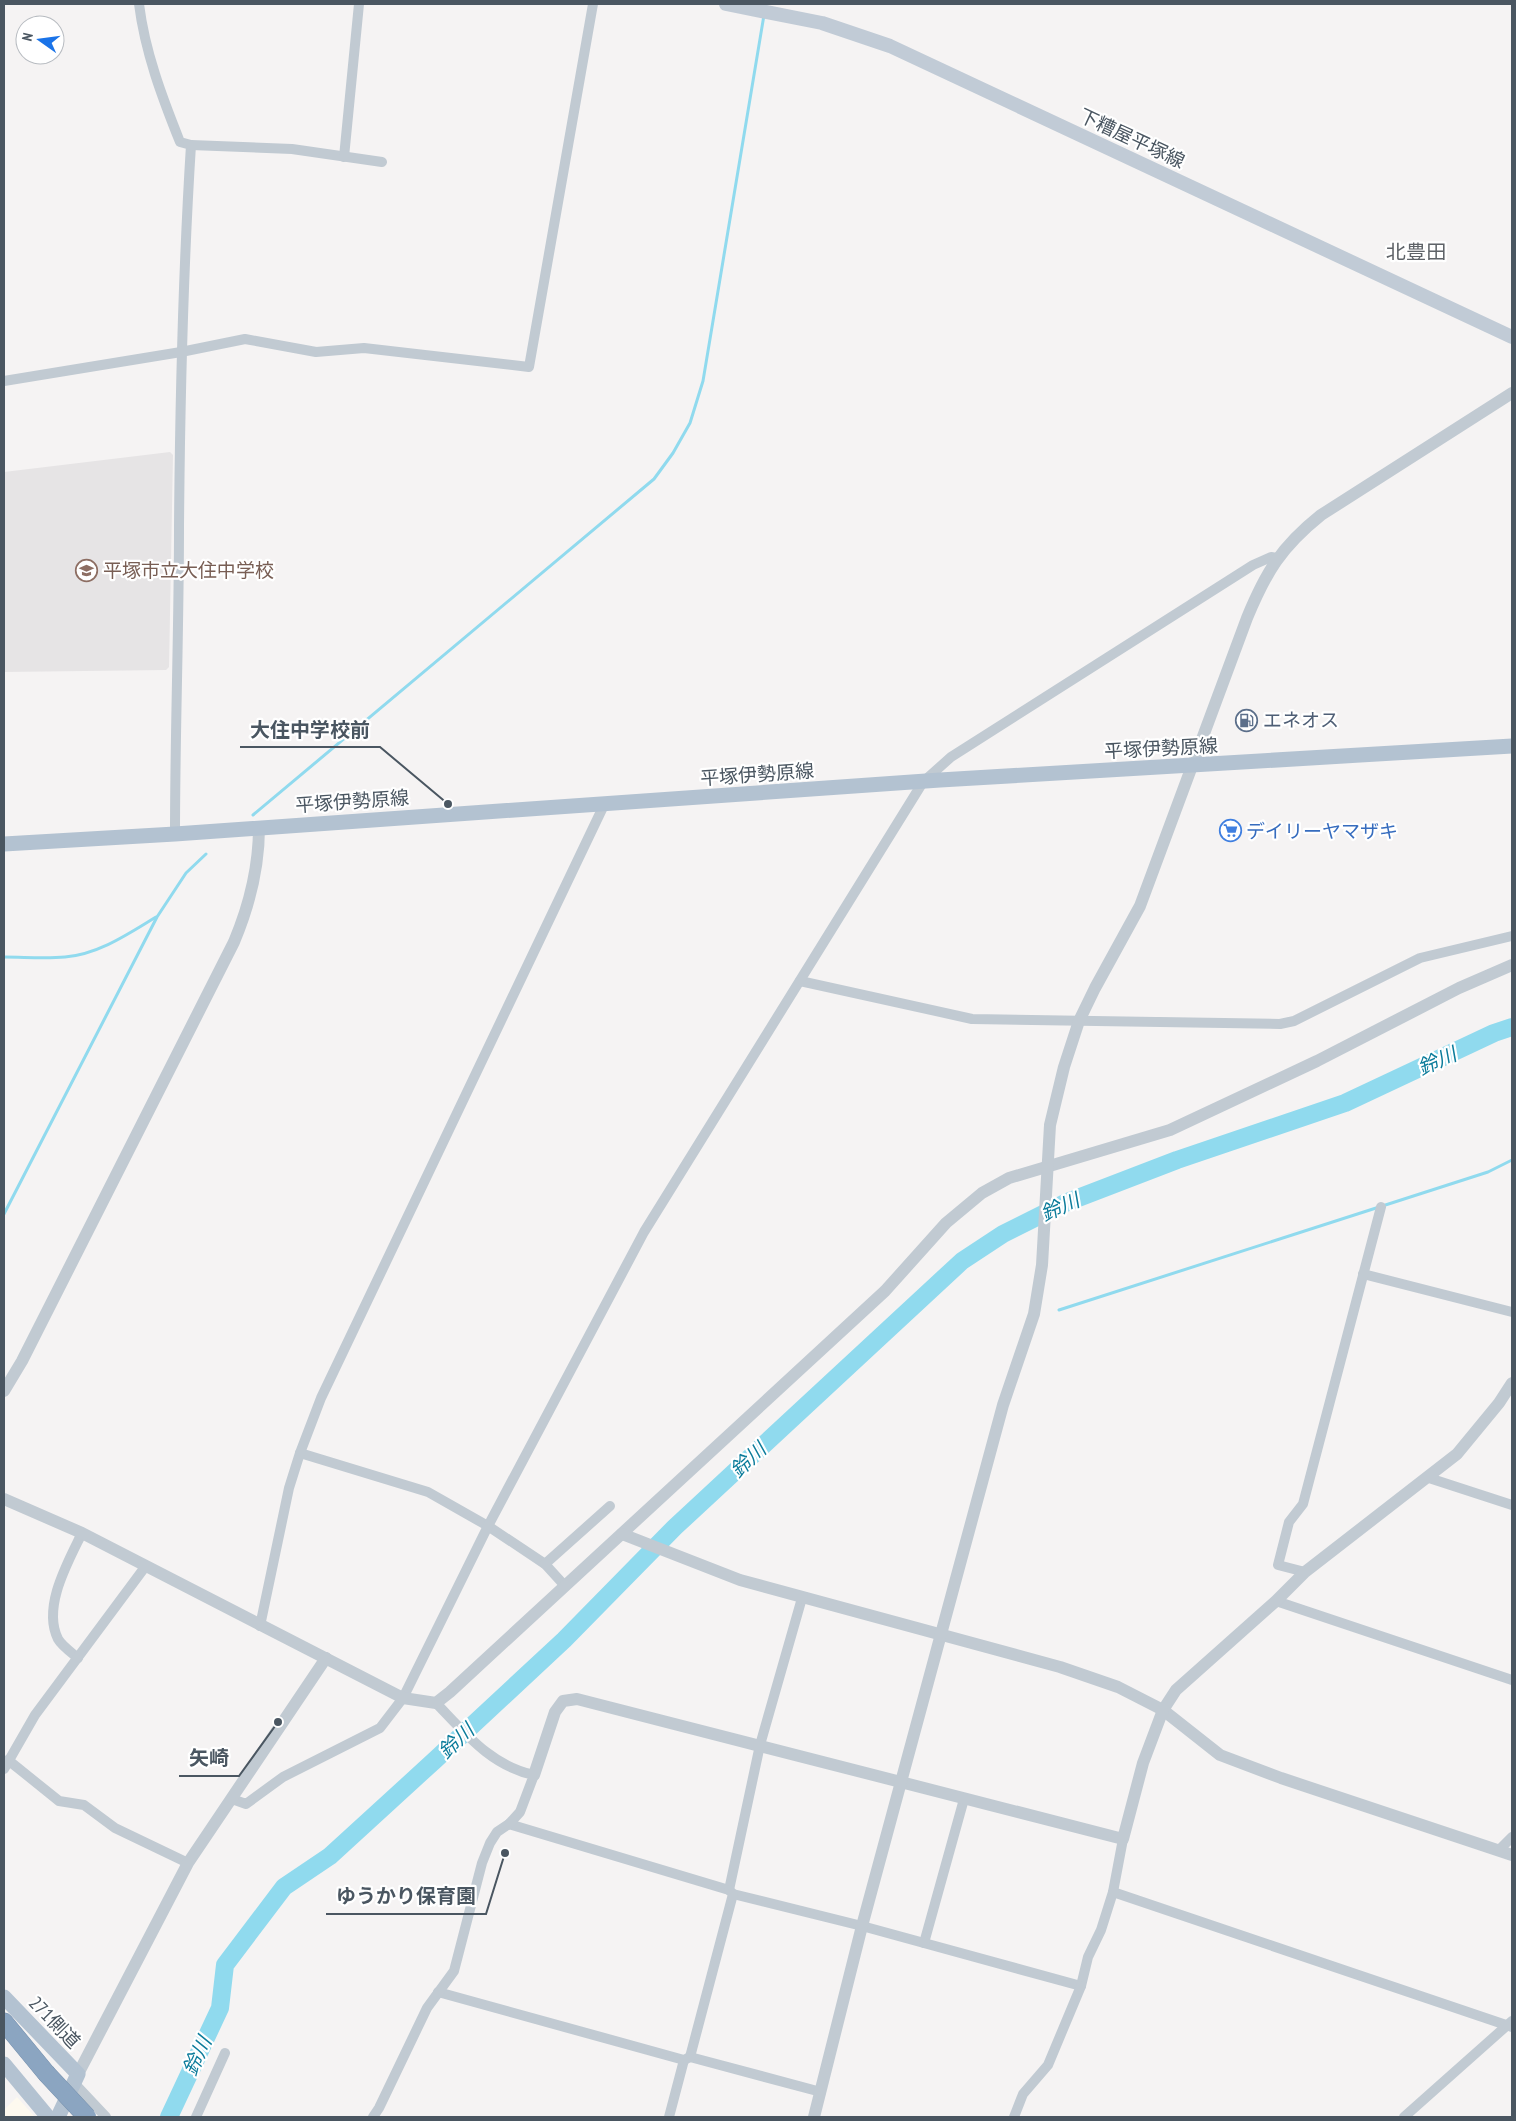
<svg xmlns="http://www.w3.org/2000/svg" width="1516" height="2121" font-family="'PT Sans Narrow','Noto Sans JP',sans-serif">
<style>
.commercial{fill:#fdf9ef}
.education{fill:#e6e4e5}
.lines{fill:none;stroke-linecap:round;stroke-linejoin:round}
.stream{stroke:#90daee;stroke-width:3}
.river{stroke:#90daee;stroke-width:18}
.motorway-casing{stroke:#7690ad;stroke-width:19}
.minor{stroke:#c1cad2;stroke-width:10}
.tertiary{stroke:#c1cad2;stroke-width:12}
.secondary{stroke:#c1cbd6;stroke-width:14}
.primary{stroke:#b3c2d1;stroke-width:15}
.motorway{stroke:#8ba5c1;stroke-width:18}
.motorway-bridge-casing{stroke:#7690ad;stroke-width:19;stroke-linecap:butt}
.motorway-bridge{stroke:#8ba5c1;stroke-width:18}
.labels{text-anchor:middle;stroke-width:4.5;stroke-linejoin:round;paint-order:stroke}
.street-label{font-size:19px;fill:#4a5661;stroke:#fff}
.education-label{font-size:19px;fill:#785e54;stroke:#fff;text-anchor:start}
.service-label{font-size:19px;fill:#4e5e75;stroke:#fff;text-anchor:start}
.shop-label{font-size:19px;fill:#366cbe;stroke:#fff;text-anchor:start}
.neighbourhood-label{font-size:20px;fill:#5f6368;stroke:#fff}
.water-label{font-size:20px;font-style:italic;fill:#0c7c9b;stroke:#fff}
.leader{fill:none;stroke:#4a5661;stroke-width:2}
.callout-dot{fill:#4a5661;stroke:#fff;stroke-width:2}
.callout-label{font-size:20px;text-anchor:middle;font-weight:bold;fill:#4a5661;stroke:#fff;stroke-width:4.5;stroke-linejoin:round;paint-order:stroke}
</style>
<rect width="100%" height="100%" fill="#f5f3f3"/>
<polygon class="commercial" points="17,2097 35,2117 4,2117 4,2110"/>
<polygon class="education" points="170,452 173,455 169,667 166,670 4,672 4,472"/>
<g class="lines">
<g class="stream">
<polyline points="253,815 654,479 673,453 690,423 703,381 764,15"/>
<path d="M4,957C24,957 45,959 65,957C99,954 128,934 156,917"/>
<polyline points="4,1214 157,917 186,873 206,854"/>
<polyline points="1059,1310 1488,1172 1512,1160"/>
</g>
<polyline class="river" points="169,2117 220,2008 225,1965 284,1887 330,1856 435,1760 564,1640 675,1527 962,1261 1003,1234 1065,1203 1177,1160 1345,1103 1494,1033 1512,1027"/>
<defs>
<polyline id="motorway" points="4,2022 46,2073"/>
</defs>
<use href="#motorway" class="motorway-casing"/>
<g class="minor">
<path d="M139,4C145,52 162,97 180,142L191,145C183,272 180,399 179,527C179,629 175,732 175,834"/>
<polyline points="191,145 292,149 382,162"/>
<polyline points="344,157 359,4"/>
<polyline points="4,381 181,352 245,339 316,352 364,348 529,367 593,4"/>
<polyline points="800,981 972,1019 1280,1024 1294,1021 1420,958 1512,936"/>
<polyline points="1363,1274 1512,1312"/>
<polyline points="300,1453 428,1492 488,1526 545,1564 565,1586"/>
<polyline points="1429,1478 1512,1505"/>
<polyline points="545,1564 610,1506"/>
<polyline points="1305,1572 1278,1565 1289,1522 1303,1504 1381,1207"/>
<polyline points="1276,1601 1512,1680"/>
<polyline points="260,1626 289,1488 300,1453 321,1398 604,805"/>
<path d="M78,1658C72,1653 62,1646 58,1639C42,1607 68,1562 82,1533"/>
<polyline points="8,1760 59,1801 84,1805 115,1828 188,1863"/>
<polyline points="4,1769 35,1715 145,1567"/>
<polyline points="232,1799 246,1804 283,1777 380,1728 403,1698 488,1526 644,1232 923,782 951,757 1253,565 1271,557 1277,558"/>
<polyline points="509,1824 729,1890 760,1745 802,1598"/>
<polyline points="1499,1850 1512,1837"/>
<polyline points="1113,1892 1512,2027"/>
<polyline points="733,1894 862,1926 1081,1986 1088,1957 1101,1930 1113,1892 1123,1839"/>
<polyline points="924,1943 964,1799"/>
<polyline points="438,1992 684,2060 690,2057 821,2092"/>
<polyline points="690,2057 733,1894 729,1890"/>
<polyline points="74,2083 106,2117"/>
<polyline points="196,2117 225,2053"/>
<path d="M373,2117L379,2108L427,2008L454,1971L482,1863L490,1843L497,1832L509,1824L520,1812L534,1775C491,1766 465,1733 436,1703"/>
<polyline points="669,2117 684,2060"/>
<polyline points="1014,2117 1023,2094 1048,2065 1081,1986"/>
<polyline points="1404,2117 1512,2021"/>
</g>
<g class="tertiary">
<path d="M4,1391L22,1361L234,942C250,904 259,868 259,827"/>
<polyline points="4,1499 82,1533 403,1698 436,1703 450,1692 885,1291 946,1223 982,1193 1009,1178 1170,1130 1317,1061 1459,988 1512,965"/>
<polyline points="622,1534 740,1580 1060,1667 1118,1687 1163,1710 1220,1755 1281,1778 1512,1855"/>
<polyline points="534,1775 555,1712 563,1701 577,1699 1123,1839 1143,1763 1163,1710 1176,1690 1276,1601 1305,1572 1457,1454 1499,1403 1512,1383"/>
<polyline points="78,2074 188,1863 326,1658"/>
<path d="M814,2117L862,1926L1003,1405L1034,1314L1042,1265L1050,1125L1064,1067L1079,1021L1095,988L1140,906L1247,618C1266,572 1281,547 1321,515L1512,393"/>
</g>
<polyline class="secondary" points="726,4 822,23 890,46 1512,337"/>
<g class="primary">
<polyline points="4,844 175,834 940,780 1512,746"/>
<polyline points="4,1997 78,2074 58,2117"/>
<polyline points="4,2064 48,2117"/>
</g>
<use href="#motorway" class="motorway"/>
<defs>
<polyline id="motorway-bridge" points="46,2073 87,2117"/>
</defs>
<use href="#motorway-bridge" class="motorway-bridge-casing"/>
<use href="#motorway-bridge" class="motorway-bridge"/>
</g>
<defs>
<symbol id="school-ring" viewBox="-11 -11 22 22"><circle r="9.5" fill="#fff" stroke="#8d6e63" stroke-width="1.5"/><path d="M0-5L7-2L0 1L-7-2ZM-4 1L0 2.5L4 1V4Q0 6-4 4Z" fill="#8d6e63"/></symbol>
<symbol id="fuel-ring" viewBox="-11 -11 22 22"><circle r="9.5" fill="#fff" stroke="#5c6f8a" stroke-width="1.5"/><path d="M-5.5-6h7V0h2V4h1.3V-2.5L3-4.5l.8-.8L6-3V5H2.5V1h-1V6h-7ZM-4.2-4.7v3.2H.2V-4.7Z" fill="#5c6f8a"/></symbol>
<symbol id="supermarket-ring" viewBox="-11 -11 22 22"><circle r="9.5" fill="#fff" stroke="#3f7fe0" stroke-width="1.5"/><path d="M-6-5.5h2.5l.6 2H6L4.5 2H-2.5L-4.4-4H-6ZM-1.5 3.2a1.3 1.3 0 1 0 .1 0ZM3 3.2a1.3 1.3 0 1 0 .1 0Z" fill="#3f7fe0"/></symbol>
</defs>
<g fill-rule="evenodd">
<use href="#school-ring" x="74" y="558" width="25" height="25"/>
<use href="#fuel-ring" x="1234" y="708" width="25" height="25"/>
<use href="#supermarket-ring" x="1218" y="818" width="25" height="25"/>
</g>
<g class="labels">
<g class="street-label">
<text transform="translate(1132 138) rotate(25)" y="7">下糟屋平塚線</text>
<text transform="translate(1161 748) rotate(-3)" y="7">平塚伊勢原線</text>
<text transform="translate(757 774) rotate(-4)" y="7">平塚伊勢原線</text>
<text transform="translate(352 801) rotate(-4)" y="7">平塚伊勢原線</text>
<text transform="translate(55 2022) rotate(46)" y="7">271側道</text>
</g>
<g class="education-label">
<text x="103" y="577">平塚市立大住中学校</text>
</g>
<g class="service-label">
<text x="1263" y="727">エネオス</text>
</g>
<g class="shop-label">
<text x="1246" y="838">デイリーヤマザキ</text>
</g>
<g class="neighbourhood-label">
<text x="1416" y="259">北豊田</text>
</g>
<g class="water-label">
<text transform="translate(1437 1061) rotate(-24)" y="7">鈴川</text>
<text transform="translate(1060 1207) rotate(-24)" y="7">鈴川</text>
<text transform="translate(748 1460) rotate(-43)" y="7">鈴川</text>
<text transform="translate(456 1741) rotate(-43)" y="7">鈴川</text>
<text transform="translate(197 2056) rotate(-65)" y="7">鈴川</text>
</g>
</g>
<path class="leader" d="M448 804L380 747H240M278 1722L239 1776H179M505 1853L486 1914H326"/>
<g class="callout-dot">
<circle cx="448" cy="804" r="5"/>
<circle cx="278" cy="1722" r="5"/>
<circle cx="505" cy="1853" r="5"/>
</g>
<g class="callout-label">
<text x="310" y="737">大住中学校前</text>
<text x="209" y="1765">矢崎</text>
<text x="406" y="1903">ゆうかり保育園</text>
</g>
<rect width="1516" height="2121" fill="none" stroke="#4a5661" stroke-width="10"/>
<g transform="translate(40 40) rotate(284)"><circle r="24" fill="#ffffff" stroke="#b7bbc0"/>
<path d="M0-4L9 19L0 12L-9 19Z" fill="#1a73e8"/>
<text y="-8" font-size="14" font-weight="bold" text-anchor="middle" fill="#4a5661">N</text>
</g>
</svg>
